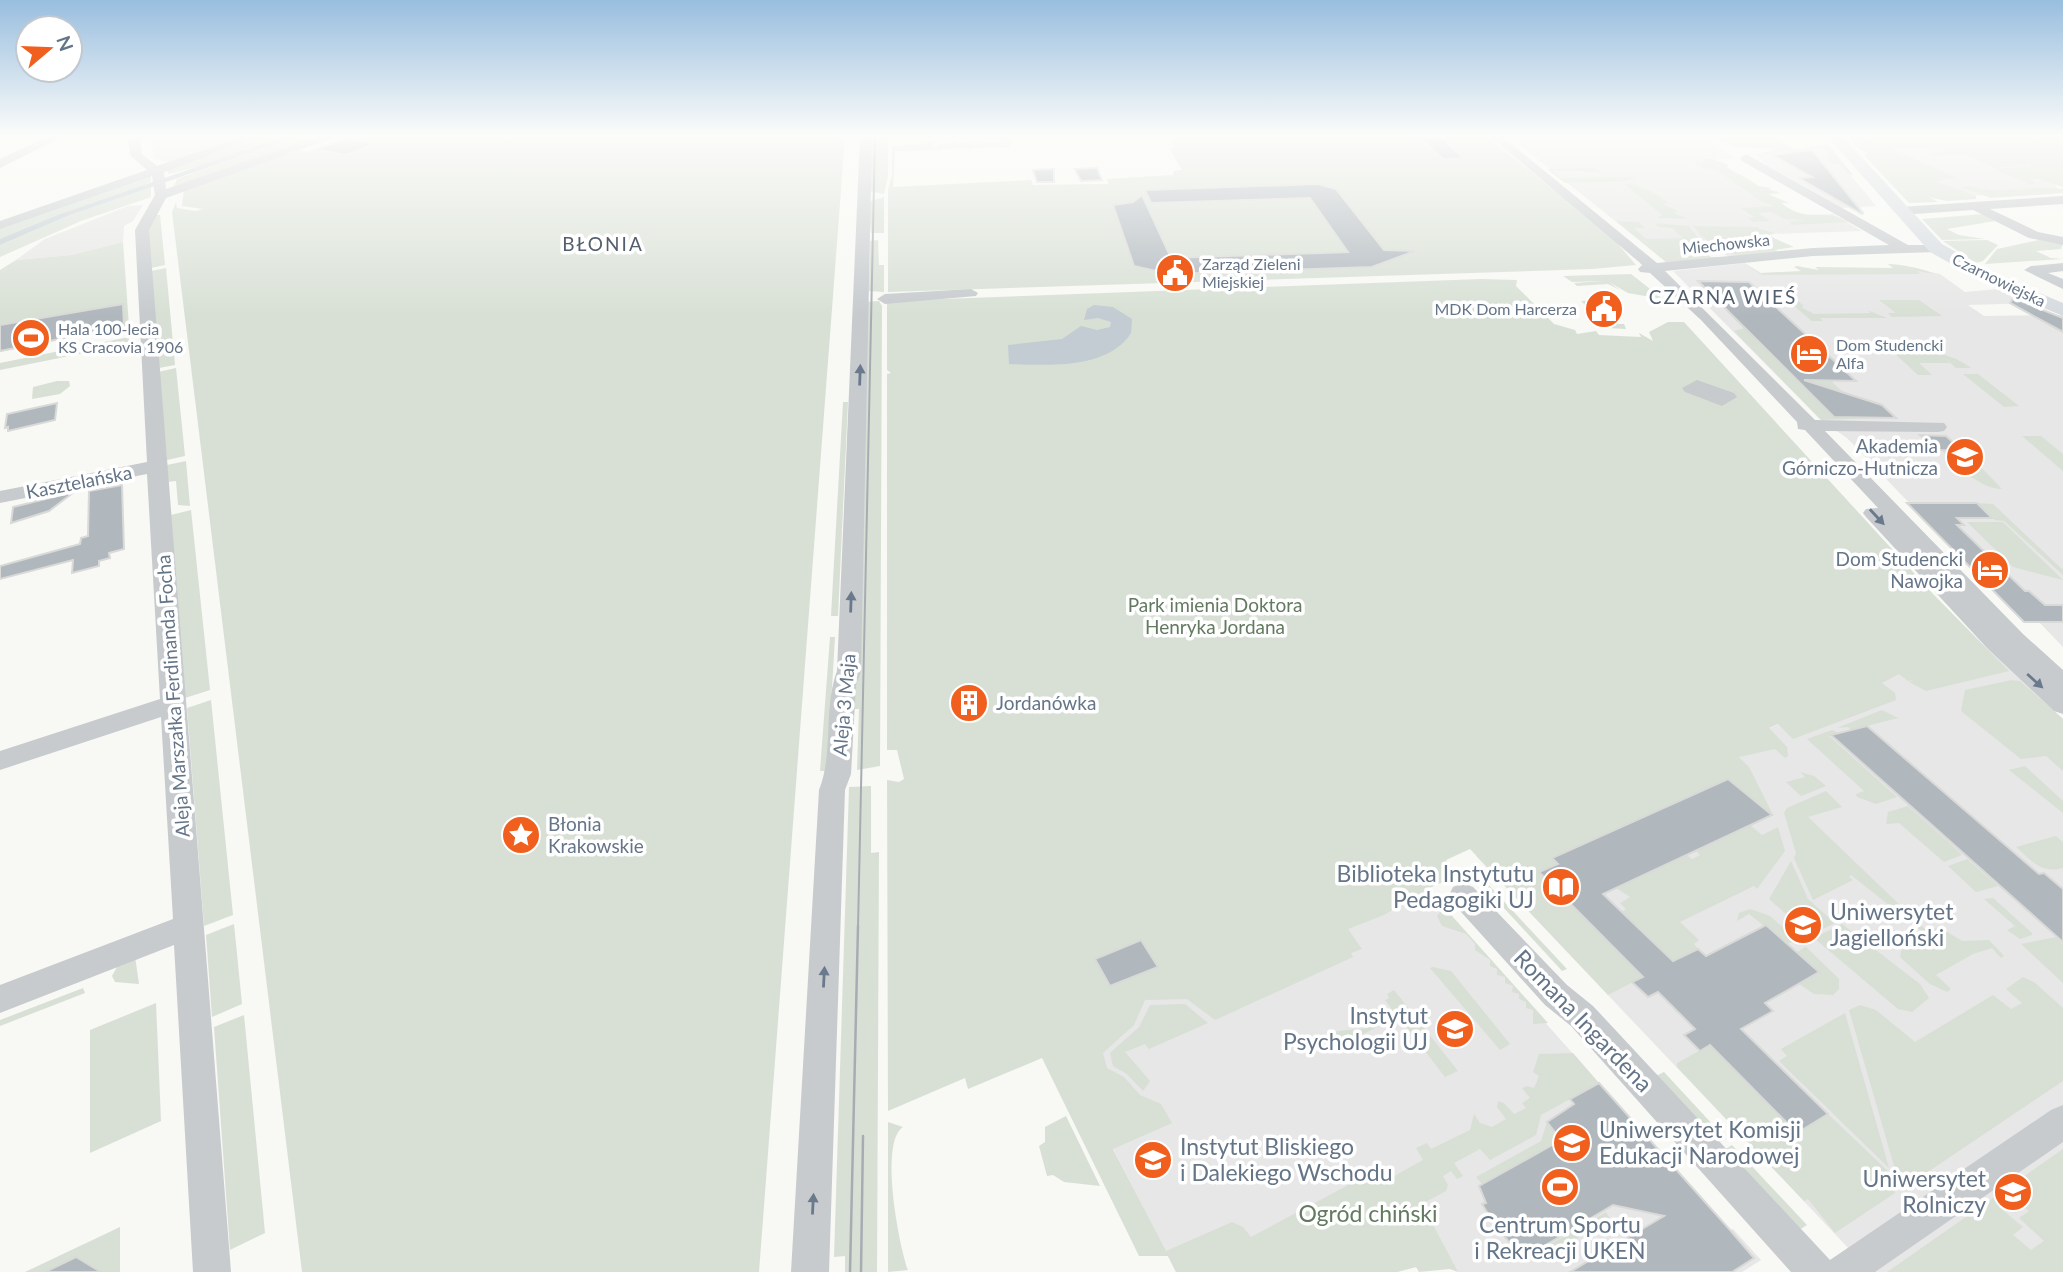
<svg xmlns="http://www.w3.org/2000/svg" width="2063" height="1272" font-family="Lato,sans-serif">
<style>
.built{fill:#e6e7e6}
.green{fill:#d8e0d5}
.water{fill:#c2ccd2}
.building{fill:#b0b8be;stroke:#d9dad7;stroke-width:2}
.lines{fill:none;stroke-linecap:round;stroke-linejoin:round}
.minor{fill:#c7cbce;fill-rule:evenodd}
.major{fill:#d6dbe0;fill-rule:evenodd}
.tram-far1{stroke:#a7acb3;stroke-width:2}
.tram{stroke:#a7acb3;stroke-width:2.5}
.oneway{fill:#6a798c}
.labels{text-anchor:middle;stroke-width:7;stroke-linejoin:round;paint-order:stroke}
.far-street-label{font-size:16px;fill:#657588;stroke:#fff}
.far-poi-label{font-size:16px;fill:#657588;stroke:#fff;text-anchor:start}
.far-quarter-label{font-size:19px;letter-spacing:2px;fill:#535f6d;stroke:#fff}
.poi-label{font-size:19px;fill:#657588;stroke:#fff;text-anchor:end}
.street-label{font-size:19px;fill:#657588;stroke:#fff}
.park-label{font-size:19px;fill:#637a60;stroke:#fff}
.near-poi-label{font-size:23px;fill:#657588;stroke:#fff;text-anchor:end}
.near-street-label{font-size:23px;fill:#657588;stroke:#fff}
.near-park-label{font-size:23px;fill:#637a60;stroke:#fff}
</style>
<rect width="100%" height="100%" fill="#f8f8f5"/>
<g class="built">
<polygon points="151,137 246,137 169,163 154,158"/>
<polygon points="1510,137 1701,137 1736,158 1714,160 1749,179 1799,216 1833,214 1862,231 1768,234 1774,238 1755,240 1776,251 1729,257 1714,248 1700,249 1713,259 1669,264"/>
<polygon points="1974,137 2054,170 2057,189 1936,199 1901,190 1872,158 1864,144"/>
<polygon points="1822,146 1848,172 1876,206 1842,208 1767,165 1754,154"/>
<polygon points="143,205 133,221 124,226 123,242 71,255 16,260 45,239 128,206"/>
<polygon points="1745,263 1761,273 1911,268 1940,274 1965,292 1998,289 2033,303 1968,305 1984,316 2063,315 2063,647 2039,622 2024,622 2006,604 1847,438 1821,420 1673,271"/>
<polygon points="1976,638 2063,719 2063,1272 1871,1272 1476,856"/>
<polygon points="1419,881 1730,1230 1733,1229 1761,1260 1742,1272 1458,1272 1449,1258 1397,1272 1176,1272 1057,1038"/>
</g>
<g class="green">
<polygon points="256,137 283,137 197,167 168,174 167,168"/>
<polygon points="297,137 326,137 173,188 177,179"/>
<polygon points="349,137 845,137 759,1272 302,1272 172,212 176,202 177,208 195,211 203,209 182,206 184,189 299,150 307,152"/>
<polygon points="870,137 888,137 888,176 884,194 869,191"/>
<polygon points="1000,137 1011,137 1012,143 1009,147 895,151 893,187 1031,180 1033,185 1108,184 1107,179 1173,175 1174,171 1182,170 1170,149 1175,148 1169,137 1488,137 1612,237 1636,265 1592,269 888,292 888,190 892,176 892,147 932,142 933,148 937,147 937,144 950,143 945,147 956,141 957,144 965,146 958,143 971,142 976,146 975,142 1001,143"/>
<polygon points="1716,137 1777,137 1795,150 1828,144 1853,175 1848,174 1839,164 1832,164 1827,158 1830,155 1821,147 1756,155 1775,149 1735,147"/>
<path d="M1848,137L1868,139L1856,143L1868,140L1871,142L1869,139L1875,137H2063V187L2039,179H2030L2035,184H2029L1994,169L2030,166L2028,162V165L1995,168L1964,154L1937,156L1926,154L1943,152L1938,147L1890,148L1957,178L1935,181C1949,188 1962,189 1976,196V199L1947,201L1929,197L1938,202L1909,203L1864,155L1868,153L1860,150Z"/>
<path d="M1690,159L1700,163L1705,162L1701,159H1711L1729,165L1725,167L1758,186L1772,188L1767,189L1781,193L1768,194L1789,203H1781C1810,225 1820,206 1848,222L1791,225L1790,222L1804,220L1785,219L1771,212L1758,213L1770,221L1753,222L1748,218L1754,217L1741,208L1774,206L1759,200L1717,170L1704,168Z"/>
<polygon points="1589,166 1602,172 1552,170 1561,178 1637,177 1623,181 1565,183 1547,169 1591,168"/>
<polygon points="151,175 151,182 138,188 0,239 0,226"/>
<path d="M1620,184C1633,182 1658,193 1668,203L1662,204L1678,211L1674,213L1688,219L1660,218L1658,217L1662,215L1626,185Z"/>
<path d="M1970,186C1997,196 2032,184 2063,189V193L1991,198L1960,187Z"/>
<polygon points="151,187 151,197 81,221 0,257 0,245 70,215"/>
<polygon points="884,197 884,233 871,233 868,202"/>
<polygon points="1984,214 1995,221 1947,229 1959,235 1985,239 1942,240 1922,219"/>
<polygon points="155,215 160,215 165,265 151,268 148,231"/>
<polygon points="1616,221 1639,222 1645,228 1634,228 1646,239 1683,238 1672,228 1658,227 1654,223 1689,226 1699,239 1711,246 1700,250 1711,257 1726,257 1667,263"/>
<path d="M1693,226L1757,227C1763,232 1769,230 1775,234L1767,235L1794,247L1775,250L1779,252C1739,256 1721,261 1693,226Z"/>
<polygon points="878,240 879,265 884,265 884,292 869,291 870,241"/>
<polygon points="1987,240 1998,245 1983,261 1976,263 1943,241"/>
<polygon points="2039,240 2063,243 2061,249 2036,251 2051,258 2063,259 1985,264 1997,249"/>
<polygon points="123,242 129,326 0,352 0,270 16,260 71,255"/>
<path d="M1742,263L1761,273L1801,271L1794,267L1797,266L1819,270L1815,267L1893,268L1888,264C1899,264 1927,269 1934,274L1917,271L1921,274L1763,275Z"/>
<polygon points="166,268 175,365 159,368 151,271"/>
<polygon points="1631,274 1663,299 1628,293 1609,282 1620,290 1608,284 1577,286 1574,283 1602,281 1572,282 1563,276"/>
<polygon points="1481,279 1517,280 1516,286 1554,324 1575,330 1577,334 1596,331 1599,335 1641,337 1639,333 1653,341 1649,332 1668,322 1684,322 1934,595 2009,671 1926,691 1909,682 1914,680 1908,681 1899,674 1882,683 1895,693 1896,700 1793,739 1778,724 1769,728 1787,747 1788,756 1785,758 1775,749 1739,757 1749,767 1773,815 1553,858 1558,864 1540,873 1643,977 1608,995 1470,849 1446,860 1459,875 1427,889 1384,915 1348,929 1362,949 1351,953 1353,957 1215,1020 1187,999 1145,1000 1134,1025 1103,1053 1107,1068 1124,1077 1140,1095 1161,1104 1172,1123 1113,1149 1166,1251 1232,1222 1243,1227 1251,1237 1380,1168 1389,1179 1423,1160 1416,1148 1427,1143 1431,1149 1470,1130 1474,1114 1480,1123 1492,1127 1506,1119 1497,1107 1498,1101 1504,1103 1514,1114 1526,1108 1522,1103 1530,1098 1522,1088 1527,1086 1534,1088 1539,1076 1533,1072 1539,1054 1573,1053 1599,1083 1541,1115 1536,1135 1490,1160 1480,1149 1454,1163 1463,1176 1457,1179 1451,1171 1443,1176 1448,1185 1446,1191 1422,1204 1458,1272 1450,1269 1419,1272 1416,1267 1397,1272 1176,1272 1168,1256 1139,1256 1042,1058 968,1089 965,1078 888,1111 887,780 899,782 904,779 897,750 887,750 887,374 891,373 887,370 887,301"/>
<polygon points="1788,297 1793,297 1804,306 1801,307 1814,314 1871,313 1867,310 1887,318 1820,318 1823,321 1812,321 1786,299"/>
<polygon points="1594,300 1618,324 1624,324 1626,329 1608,328 1581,301"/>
<polygon points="1879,300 1919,300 1942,316 1892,317 1888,313 1896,313"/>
<polygon points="879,301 882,306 880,766 857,770 859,709 852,709 865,302"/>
<polygon points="1755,325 1755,340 1765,348 1797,349 1786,369 1793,378 1831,381 1855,403 1821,403 1834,417 1874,418 1821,420 1734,331"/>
<polygon points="129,337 129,344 0,370 0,363"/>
<path d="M1892,351C1921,351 1948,350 1971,368H1956L1945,358L1950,363H1919L1932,375H1918Z"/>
<polygon points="176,368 185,456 167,460 158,372"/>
<polygon points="1963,374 1978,374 2019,406 2004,407"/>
<polygon points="57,381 69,381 70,386 60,394 32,399 33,387"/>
<polygon points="843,402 848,402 838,616 831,616"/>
<polygon points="2022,436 2041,436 2063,454 2063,471"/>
<path d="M1941,450L1965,451L2002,489C1980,489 1956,465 1941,450Z"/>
<polygon points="186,461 190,506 178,505 176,481 168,482 167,465"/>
<polygon points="1977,503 1993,504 2063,570 2063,575 2004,521 1995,520"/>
<polygon points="191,510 210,690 185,698 171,515"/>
<polygon points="1967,522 2003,522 2063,580 2013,567"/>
<polygon points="830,637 835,637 827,771 820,771"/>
<polygon points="2012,680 2020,681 2063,719 2063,771 2046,756 2021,759 1961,711 1965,690"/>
<polygon points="211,700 233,915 204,926 187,708"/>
<polygon points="1882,710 1898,718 1851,730 1848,727 1837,728"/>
<polygon points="1832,730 1839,733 1829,736 1897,797 1876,804 1857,797 1856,794 1864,791 1807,739"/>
<polygon points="2025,766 2063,801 2063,813 2009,770"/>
<polygon points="1800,772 1814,776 1826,786 1801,796 1786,782 1805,777"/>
<polygon points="871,786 871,853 879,852 877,1272 845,1272 845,1256 834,1257 849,787"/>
<polygon points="1826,791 1842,807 1808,817 1927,931 1939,927 1962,941 1989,940 2004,956 2001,958 1992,948 1973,954 1936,975 1951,989 1947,992 1930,984 1900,957 1901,951 1922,936 1927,938 1924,933 1851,875 1849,877 1853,880 1813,900 1794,858 1796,853 1784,813 1787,808"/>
<polygon points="1908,806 1955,848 1962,855 1944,862 1899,823 1886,824 1888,812"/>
<polygon points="1750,825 1762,835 1778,827 1785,851 1757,889 1754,886 1680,922 1699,940 1694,944 1698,949 1673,961 1622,912 1626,909 1620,903 1630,897 1616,888 1687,855 1692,859 1700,855 1696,851"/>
<path d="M2056,836L2063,842V868C2041,874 2032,861 2016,847Z"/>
<polygon points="1967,859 1998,886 1976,892 1948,866"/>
<polygon points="1791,861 1808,899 1835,923 1810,935 1769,899"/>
<polygon points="1484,880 1567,969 1562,971 1480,882"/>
<polygon points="1993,898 2032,933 2032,935 2020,939 2007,930 2015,926 1984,899"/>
<polygon points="1444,907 1548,1023 1533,1024 1533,1010 1526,1008 1526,1002 1519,999 1519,994 1512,992 1513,986 1505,983 1505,977 1497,975 1497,969 1490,966 1490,960 1475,950 1475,944 1466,934 1442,926 1437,916"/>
<polygon points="1750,909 1770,916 1797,940 1787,944 1749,914 1737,921 1739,913"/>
<polygon points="234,924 242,1004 212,1017 206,935"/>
<polygon points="1842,924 1920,984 1929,998 1912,1012 1898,1009 1814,938"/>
<polygon points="2056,937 2063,944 2063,983 2021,944"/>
<polygon points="1806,947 1839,979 1839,989 1833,995 1814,994 1799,984 1806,980 1797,952"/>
<polygon points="135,956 139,984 115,982 112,976 117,967"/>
<polygon points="1433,967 1451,971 1510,1044 1500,1050 1430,968"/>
<polygon points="2023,977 2034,982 2063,1008 2063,1081 1901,1190 1849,1010 1860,1005 1876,1010 1915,1042 1993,995 2011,1009 2022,1003 2006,989"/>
<polygon points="83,988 85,993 0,1026 0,1020"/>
<polygon points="1394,990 1458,1071 1445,1077 1399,1017 1323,1053 1321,1042 1329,1032 1368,1028 1391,1008 1385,1000 1389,998 1387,994"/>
<polygon points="156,1003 161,1121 90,1153 90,1030"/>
<polygon points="1185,1004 1208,1023 1149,1049 1145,1044 1125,1052 1150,1081 1143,1091 1127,1074 1113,1066 1110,1053 1139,1027 1150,1005"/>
<polygon points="1845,1013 1889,1168 1779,1061 1787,1056 1781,1049"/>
<polygon points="244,1015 265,1233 230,1250 214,1027"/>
<polygon points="1710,1045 1797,1132 1828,1114 1891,1174 1895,1193 1835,1233 1808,1199 1804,1201 1677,1067 1677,1063"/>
<polygon points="1664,1072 1726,1139 1715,1145 1652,1078"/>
<polygon points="1066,1116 1100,1186 1064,1182 1053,1175 1047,1176 1039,1146 1045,1142 1045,1127"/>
<path d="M888,1122L903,1127C879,1142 899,1245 908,1270L888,1272Z"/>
<polygon points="1547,1122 1561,1140 1482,1184 1476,1177 1541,1141"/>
<polygon points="1732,1145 1807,1225 1796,1232 1721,1152"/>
<polygon points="2063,1149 2063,1272 1887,1272 1993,1198 2001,1205 1999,1207 2023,1227 2013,1235 2031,1250 2044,1241 2019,1218 2029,1211 2025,1208 2015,1213 1996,1196"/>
<polygon points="1606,1212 1610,1219 1556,1251 1537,1252"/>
<polygon points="120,1227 120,1272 25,1272"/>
</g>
<g class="water">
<polygon points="283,137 297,137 70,215 0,245 0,239 58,215"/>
<path d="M1094,305L1113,307L1132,319L1131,333C1108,370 1047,365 1009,364L1008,345L1062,339L1081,326L1097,330L1110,327L1111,322L1098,318L1084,320L1087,309Z"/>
</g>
<g class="building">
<polygon points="1420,137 1441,137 1463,158 1443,159"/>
<polygon points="347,138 375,144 345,155 316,149"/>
<polygon points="1812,150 1863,213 1862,214 1799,178 1812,177 1773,155"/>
<polygon points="1097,168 1102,180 1081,181 1075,169"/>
<polygon points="1054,169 1054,182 1037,182 1033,170"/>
<polygon points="1318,184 1336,189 1384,250 1415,251 1372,267 1169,274 1134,266 1113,205 1133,202 1142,195 1171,258 1348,252 1310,198 1151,203 1145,190"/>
<polygon points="1698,281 1749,282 1856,381 1804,380 1882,405 1896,418 1834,417"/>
<polygon points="2013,298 2063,318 2063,332 2010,303"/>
<polygon points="123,304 124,326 0,351 0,325"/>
<polygon points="57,403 55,420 8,431 8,427 5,428 7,414"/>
<polygon points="1920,435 1946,436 1963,451 1937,450"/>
<polygon points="122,485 124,549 109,553 110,558 99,561 99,566 72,573 73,560 0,579 0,566 80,544 81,538 88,536 89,491"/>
<polygon points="74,492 49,511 11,523 13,507"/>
<polygon points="1907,503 1977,503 1992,518 1957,518 1964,525 1957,525 2025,591 2029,591 2045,605 2063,605 2063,622 2024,622"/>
<polygon points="967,690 978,691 988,697 989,706 983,714 964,718 951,711 951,698"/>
<polygon points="1867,726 2039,874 2044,873 2063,889 2063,942 1831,735"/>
<polygon points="1728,779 1772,815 1603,894 1673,961 1698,949 1706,956 1766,925 1819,972 1765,1003 1773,1011 1741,1029 1828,1114 1797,1133 1710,1045 1700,1051 1684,1035 1695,1029 1658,992 1648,997 1632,982 1643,977 1539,872 1558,864 1552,858"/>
<polygon points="1141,940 1158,967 1110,986 1095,959"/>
<polygon points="1599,1083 1730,1230 1754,1258 1732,1272 1570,1272 1664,1216 1613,1205 1539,1249 1532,1256 1514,1240 1511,1244 1496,1227 1482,1204 1486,1203 1479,1186 1561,1140 1547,1122 1574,1104 1570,1099"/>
<polygon points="76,1257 101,1272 45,1272"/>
</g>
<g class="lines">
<g class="minor">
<polygon points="47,137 62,137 0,168 0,159"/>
<polygon points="128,137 140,137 142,154 157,166 241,137 258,137 164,172 166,189 318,137 335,137 166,198 149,230 231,1272 193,1272 174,945 0,1013 0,985 173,919 161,717 0,770 0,751 160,699 147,474 0,503 0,491 147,462 135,230 155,195 152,176 0,229 0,221 147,170 130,155"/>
<path d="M860,137H872L861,671L856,685L851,774L845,790L829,1272H791L819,790C834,752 823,709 837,671Z"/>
<polygon points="1491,137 1503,137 1657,263 1813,248 1889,245 1742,161 1740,158 1746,154 1908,245 1941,245 1941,251 1936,252 1813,256 1665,271 1815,420 1944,423 1947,427 1944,431 1938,432 1825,431 2023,634 2063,670 2063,714 2054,711 1987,648 1866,517 1863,513 1866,509 1878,508 1805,430 1798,429 1797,422 1701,320 1650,273 1640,272 1638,269 1642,265 1639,262"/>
<polygon points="2063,196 2063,204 1990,209 2038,232 2063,237 2063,245 2029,238 1973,210 1900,215 1893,211 1900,207"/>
<polygon points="2063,263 2063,271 2048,273 2063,279 2063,289 2024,270 2031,266"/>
<polygon points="971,289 978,293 976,296 885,304 877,299 885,294"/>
<polygon points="1697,380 1734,393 1737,397 1722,406 1685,392 1682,388"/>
<polygon points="1463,883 1473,887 1567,985 1593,1006 1830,1260 2051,1110 2063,1105 2063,1142 1875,1272 1791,1272 1571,1026 1545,1005 1453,903 1449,895 1453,887"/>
</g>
<polygon class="major" points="1828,137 1843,137 1942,244 2001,277 2063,303 2063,316 1989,285 1930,252"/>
<polyline class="tram-far1" points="858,928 875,137"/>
<g class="tram">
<polyline points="850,1272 858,926"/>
<polyline points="861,1272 863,1136"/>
</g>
</g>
<defs><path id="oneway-solid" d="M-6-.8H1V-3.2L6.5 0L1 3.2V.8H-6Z" transform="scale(1.75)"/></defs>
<g class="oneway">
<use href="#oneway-solid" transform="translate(860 375) rotate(-88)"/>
<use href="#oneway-solid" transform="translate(1877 517) rotate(47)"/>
<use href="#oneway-solid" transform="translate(851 602) rotate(-88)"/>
<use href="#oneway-solid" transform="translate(2035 681) rotate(42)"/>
<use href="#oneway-solid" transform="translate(824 977) rotate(-87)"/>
<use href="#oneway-solid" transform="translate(813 1204) rotate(-87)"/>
</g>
<linearGradient id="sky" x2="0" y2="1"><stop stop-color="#99bedf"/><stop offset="0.43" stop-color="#fcfcfa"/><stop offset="1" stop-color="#fcfcfa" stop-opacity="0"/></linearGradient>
<rect width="2063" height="315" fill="url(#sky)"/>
<defs>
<symbol id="civic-disc" viewBox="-11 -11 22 22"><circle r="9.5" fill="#f05f1d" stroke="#fff"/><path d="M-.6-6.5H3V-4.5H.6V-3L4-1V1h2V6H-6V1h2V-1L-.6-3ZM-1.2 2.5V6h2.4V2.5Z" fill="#fff"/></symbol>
<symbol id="stadium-disc" viewBox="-11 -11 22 22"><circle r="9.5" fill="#f05f1d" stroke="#fff"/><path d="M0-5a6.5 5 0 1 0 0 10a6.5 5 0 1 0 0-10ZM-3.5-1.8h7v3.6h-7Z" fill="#fff"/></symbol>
<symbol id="hotel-disc" viewBox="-11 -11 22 22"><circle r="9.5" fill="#f05f1d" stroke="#fff"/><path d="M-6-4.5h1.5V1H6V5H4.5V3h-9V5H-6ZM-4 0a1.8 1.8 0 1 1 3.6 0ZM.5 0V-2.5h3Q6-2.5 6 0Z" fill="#fff"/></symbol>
<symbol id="university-disc" viewBox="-11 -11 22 22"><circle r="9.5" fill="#f05f1d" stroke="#fff"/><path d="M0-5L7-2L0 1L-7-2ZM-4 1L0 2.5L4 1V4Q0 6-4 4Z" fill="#fff"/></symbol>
<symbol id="building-disc" viewBox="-11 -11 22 22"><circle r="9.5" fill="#f05f1d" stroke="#fff"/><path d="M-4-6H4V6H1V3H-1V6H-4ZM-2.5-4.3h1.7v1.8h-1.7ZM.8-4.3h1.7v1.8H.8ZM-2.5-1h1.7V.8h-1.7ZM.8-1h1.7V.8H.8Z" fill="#fff"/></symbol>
<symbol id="sight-disc" viewBox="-11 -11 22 22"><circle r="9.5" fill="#f05f1d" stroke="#fff"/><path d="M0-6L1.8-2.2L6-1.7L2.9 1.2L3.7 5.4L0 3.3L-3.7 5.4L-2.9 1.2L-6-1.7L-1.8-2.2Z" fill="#fff"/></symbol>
<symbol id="library-disc" viewBox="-11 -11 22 22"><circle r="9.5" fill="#f05f1d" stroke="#fff"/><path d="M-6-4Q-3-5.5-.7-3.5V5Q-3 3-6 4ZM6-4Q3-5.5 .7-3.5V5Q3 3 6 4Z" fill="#fff"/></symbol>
</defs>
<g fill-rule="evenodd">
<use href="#civic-disc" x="1153" y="251" width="44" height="44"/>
<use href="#civic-disc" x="1582" y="287" width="44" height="44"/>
<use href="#stadium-disc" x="9" y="316" width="44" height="44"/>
<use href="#hotel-disc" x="1787" y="332" width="44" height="44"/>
<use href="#university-disc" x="1943" y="435" width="44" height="44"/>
<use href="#hotel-disc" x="1968" y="548" width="44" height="44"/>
<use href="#building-disc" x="947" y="681" width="44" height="44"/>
<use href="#sight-disc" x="499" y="813" width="44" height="44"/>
<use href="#library-disc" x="1539" y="865" width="44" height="44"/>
<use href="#university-disc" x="1781" y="903" width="44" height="44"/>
<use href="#university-disc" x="1433" y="1007" width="44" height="44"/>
<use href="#university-disc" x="1550" y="1121" width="44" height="44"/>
<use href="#university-disc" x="1131" y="1138" width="44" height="44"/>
<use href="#stadium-disc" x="1538" y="1165" width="44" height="44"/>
<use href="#university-disc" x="1991" y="1170" width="44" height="44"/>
</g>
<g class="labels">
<g class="far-street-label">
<text transform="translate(1726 244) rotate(-6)" y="6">Miechowska</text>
<text transform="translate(1999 280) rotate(26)" y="6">Czarnowiejska</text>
</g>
<g class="far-poi-label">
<text x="1202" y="270">Zarząd Zieleni<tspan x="1202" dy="18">Miejskiej</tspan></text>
<text x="1577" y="315" text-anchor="end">MDK Dom Harcerza</text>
<text x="58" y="335">Hala 100-lecia<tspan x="58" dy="18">KS Cracovia 1906</tspan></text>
<text x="1836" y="351">Dom Studencki<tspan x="1836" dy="18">Alfa</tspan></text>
</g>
<g class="far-quarter-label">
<text x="603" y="251">BŁONIA</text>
<text x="1723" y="304">CZARNA WIEŚ</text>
</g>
<g class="poi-label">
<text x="1938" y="453">Akademia<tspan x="1938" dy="22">Górniczo-Hutnicza</tspan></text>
<text x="1963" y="566">Dom Studencki<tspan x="1963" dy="22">Nawojka</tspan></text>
<text x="996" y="710" text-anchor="start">Jordanówka</text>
<text x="548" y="831" text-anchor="start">Błonia<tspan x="548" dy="22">Krakowskie</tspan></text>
</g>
<g class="street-label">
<text transform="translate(79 482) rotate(-11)" y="7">Kasztelańska</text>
<text transform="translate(173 696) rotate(-94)" y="7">Aleja Marszałka Ferdinanda Focha</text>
<text transform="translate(844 705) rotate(-85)" y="7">Aleja 3 Maja</text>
</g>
<g class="park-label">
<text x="1215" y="612">Park imienia Doktora<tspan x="1215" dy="22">Henryka Jordana</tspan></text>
</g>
<g class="near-poi-label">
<text x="1534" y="882">Biblioteka Instytutu<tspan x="1534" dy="26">Pedagogiki UJ</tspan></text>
<text x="1830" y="920" text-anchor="start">Uniwersytet<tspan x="1830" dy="26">Jagielloński</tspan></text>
<text x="1428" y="1024">Instytut<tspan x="1428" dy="26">Psychologii UJ</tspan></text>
<text x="1599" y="1138" text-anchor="start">Uniwersytet Komisji<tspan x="1599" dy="26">Edukacji Narodowej</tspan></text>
<text x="1180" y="1155" text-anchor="start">Instytut Bliskiego<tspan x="1180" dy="26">i Dalekiego Wschodu</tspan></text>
<text x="1986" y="1187">Uniwersytet<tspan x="1986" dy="26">Rolniczy</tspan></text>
<text x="1560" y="1233" text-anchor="middle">Centrum Sportu<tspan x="1560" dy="26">i Rekreacji UKEN</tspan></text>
</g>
<g class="near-street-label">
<text transform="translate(1583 1021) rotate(46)" y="8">Romana Ingardena</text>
</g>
<g class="near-park-label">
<text x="1368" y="1222">Ogród chiński</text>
</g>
</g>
<g transform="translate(49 49) rotate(71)"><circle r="33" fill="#ffffff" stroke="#c1c8cf" stroke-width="2"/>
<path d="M0-5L12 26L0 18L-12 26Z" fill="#f05f1d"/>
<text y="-10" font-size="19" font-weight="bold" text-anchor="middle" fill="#657588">N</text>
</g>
</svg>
